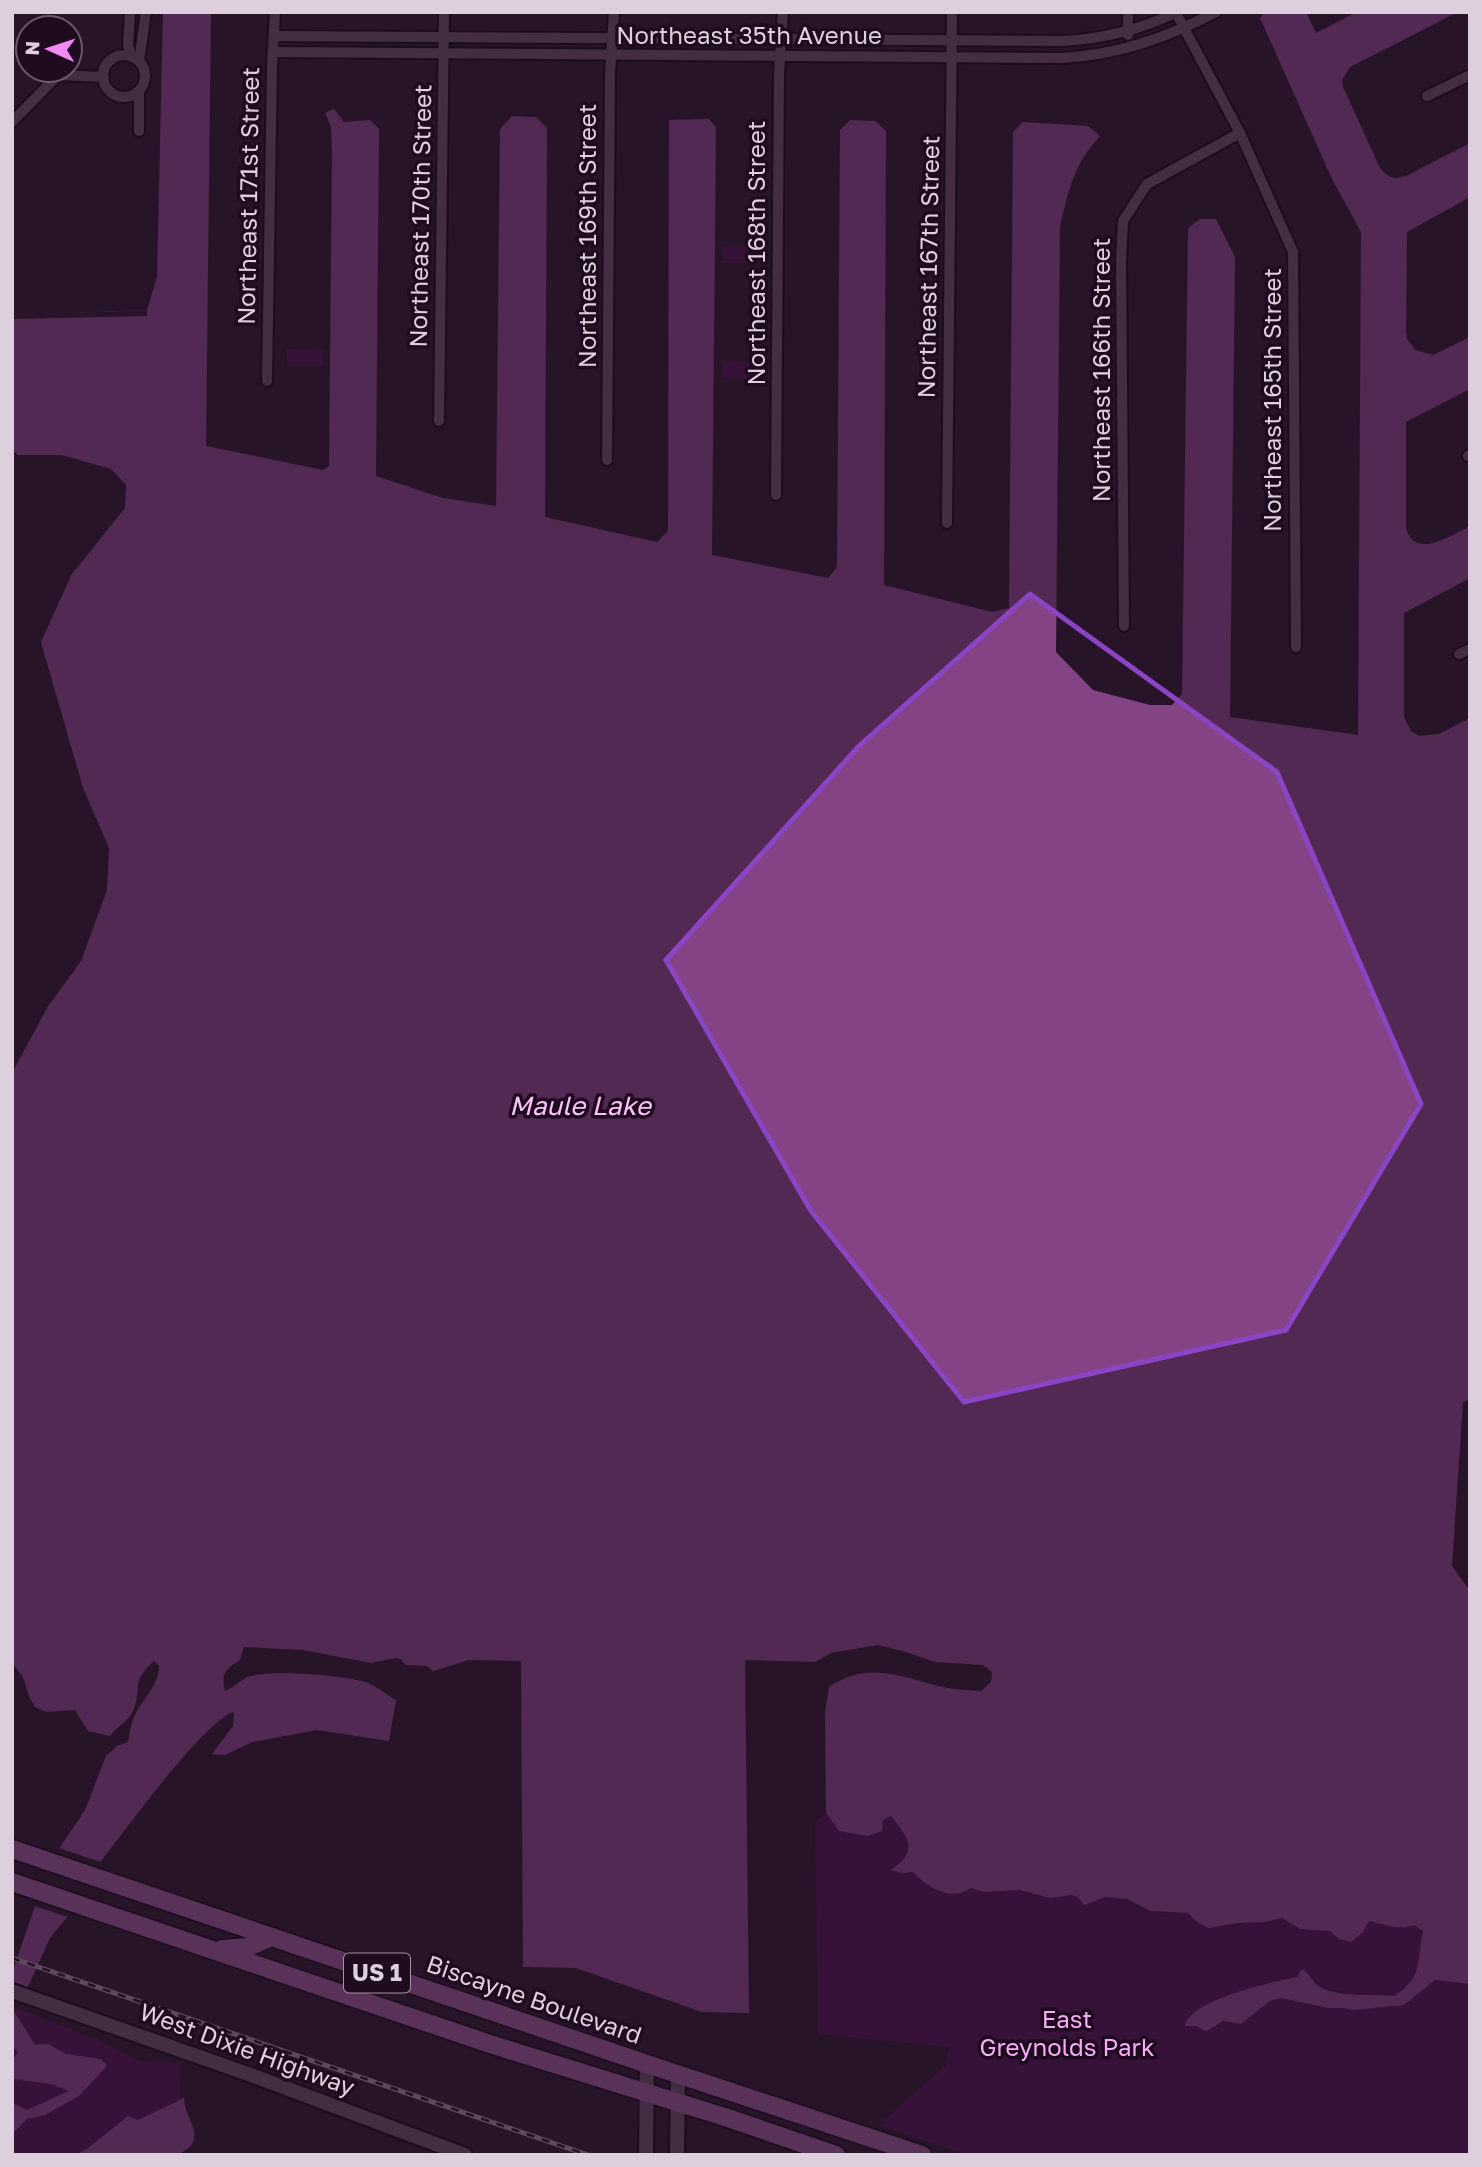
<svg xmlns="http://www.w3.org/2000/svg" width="1482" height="2167" font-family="'Golos Text',sans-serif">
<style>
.green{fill:#480f49}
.water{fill:#844385}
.pier{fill:#281429}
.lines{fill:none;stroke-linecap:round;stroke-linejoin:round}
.minor-casing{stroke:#100211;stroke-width:14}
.tertiary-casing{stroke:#100211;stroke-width:18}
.primary-casing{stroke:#100211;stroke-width:21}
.minor{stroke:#634c63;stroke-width:10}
.tertiary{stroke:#634c63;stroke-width:14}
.primary{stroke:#945894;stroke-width:18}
.rail-casing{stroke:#9b8b9c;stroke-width:5}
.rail{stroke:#1f0b1f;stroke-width:2.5;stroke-dasharray:8;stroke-linecap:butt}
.marked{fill:none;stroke:#8a44c4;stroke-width:5;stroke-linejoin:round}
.labels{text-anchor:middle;stroke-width:7;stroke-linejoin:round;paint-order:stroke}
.shield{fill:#1f0b1f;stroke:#a494a4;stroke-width:2}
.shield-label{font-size:23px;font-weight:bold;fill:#ddcfdd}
.street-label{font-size:24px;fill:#ddcfdd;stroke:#1f0b1f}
.park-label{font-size:24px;fill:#f6adf5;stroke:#1f0b1f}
.water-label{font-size:26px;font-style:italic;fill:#f9c3f8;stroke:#1f0b1f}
</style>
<rect width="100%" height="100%" fill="#281429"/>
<g class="green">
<rect x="723" y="246" width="36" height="17"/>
<polygon points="287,349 323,350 323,366 287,366"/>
<polygon points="723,361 758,362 758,378 723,378"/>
<path d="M826,1813L839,1831L883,1820L891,1815C911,1840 918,1848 892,1870L902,1873L913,1872L921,1881L963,1894L971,1888L984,1892L1020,1890L1050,1898L1071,1894L1099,1901C1120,1888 1135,1909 1153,1912C1164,1913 1177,1913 1188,1913L1197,1922L1226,1926L1282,1918L1300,1929L1330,1931L1339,1939L1363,1932L1369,1921C1385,1924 1398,1931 1414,1925L1423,1931C1416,1962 1425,1977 1393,1996L1352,1994L1322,1988L1307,1971L1297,1977L1265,1984L1195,2026L1207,2031L1223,2021L1241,2024L1270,2001L1281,1998L1328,2008H1343L1354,2010L1404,2005L1435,1980L1470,1984V2155H966L879,2125L945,2066L949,2047L818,2034L815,1822Z"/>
<polygon points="12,2006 98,2040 140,2061 180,2063 181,2155 12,2155"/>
</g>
<g class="water">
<path d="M163,12H211L206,446L323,470L329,466L332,155L331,126L325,113L334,109L344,122L370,120L379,129L376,476L443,498L496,506L500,129L512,116L536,117L547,128L545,517L657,542L668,531L669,120L709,119L716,128L712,555L828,578L837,567L840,130L850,120L875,121L886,131L884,585L992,612L1009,608L1013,132L1023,122L1088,126L1100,136C1074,164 1069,189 1060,226L1056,652L1093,690L1150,705H1172L1182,694L1188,228L1200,219H1216L1235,257L1230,717L1358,735L1361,232L1332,179L1260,18L1264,12H1306L1316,33L1357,12H1458L1350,67L1342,80L1343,87L1380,168C1389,178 1393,180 1406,176L1470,143V197L1407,232L1406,333L1407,339L1415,350L1433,355L1470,337V389L1406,422V529C1417,560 1451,535 1470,526V578L1404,613V717L1411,731L1419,736L1439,734L1470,718V1399L1463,1402L1452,1566L1470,1591V1984L1435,1980L1404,2005L1353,2010L1343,2008H1328L1281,1998L1270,2001L1241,2024L1223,2021L1207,2031L1195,2026H1185C1189,2000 1273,1982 1297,1977L1302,1969C1310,1973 1313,1984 1322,1988C1341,1997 1373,1994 1394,1996C1424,1977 1416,1962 1423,1931L1414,1925C1398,1931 1385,1924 1369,1921L1363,1932L1351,1942L1339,1939L1330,1931L1300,1929L1282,1918L1265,1922L1238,1923L1209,1928L1197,1922L1188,1913L1150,1911L1127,1899L1106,1897L1084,1905L1078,1897L1071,1895L1050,1898L1020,1890L984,1892L971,1888C952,1902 927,1888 913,1872L902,1873L891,1870C919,1851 909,1838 891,1816L883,1820L882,1831L867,1836L839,1831L826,1813L825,1712L829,1687C869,1660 901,1677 943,1687C956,1690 969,1690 981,1691L991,1682L992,1672L983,1665L935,1662L906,1652L878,1645L831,1653L815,1662L745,1660L749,2013L702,2012L576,1968L523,1967L521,1661L469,1660L433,1671L427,1666L405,1665L401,1659L395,1658L371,1663L303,1650L244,1647L240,1660C225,1669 221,1674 225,1691C236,1687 240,1680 248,1677C268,1669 347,1675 368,1683C377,1687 387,1695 396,1700L389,1741L317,1730L252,1742L225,1755L212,1754L233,1726L234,1712C205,1720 128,1827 104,1857L91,1875L77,1905L50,1938L29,1985L21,1994L12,1999V1973L50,1862L85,1810L106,1756L117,1746L128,1742C130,1733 131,1722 136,1713C144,1697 159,1686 159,1666L154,1661C129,1684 143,1688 133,1711C128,1722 116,1727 110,1736L88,1731L75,1710L46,1712L35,1707L29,1696L23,1677L12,1663V1073L47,1008L81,961L107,890L109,848L83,788L41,642L72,574L125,508L126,485L111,469L62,455H18L12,450V315L147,310L157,277Z"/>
<polygon points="12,2008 35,2045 48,2044 66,2054 101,2059 107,2066 79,2096 45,2115 27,2119 12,2134 12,2103 27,2110 69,2091 51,2084 12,2079 12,2060 18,2053 12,2044"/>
<path d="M184,2098C185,2123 211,2138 178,2155H75L87,2149L128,2116L138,2120Z"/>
</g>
<g class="pier">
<polygon points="147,310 147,316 12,319 12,315"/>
<polygon points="56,1847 104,1863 94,1877 81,1906 71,1918 31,1905 47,1860"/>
</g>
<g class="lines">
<defs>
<g id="minor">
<polyline points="130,12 128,45 131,56"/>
<polyline points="1128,12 1128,35"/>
<polyline points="1176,13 1240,133 1293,252 1296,647"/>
<path d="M274,36L1062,41C1102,39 1140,30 1177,12"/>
<path d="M273,52L1062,58C1118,55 1166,38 1216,12"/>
<circle cx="124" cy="76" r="21"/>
<polyline points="139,61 146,12"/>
<polyline points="139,91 139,131"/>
<polyline points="1427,96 1470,75"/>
<polyline points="12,122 58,75 104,77"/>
<polyline points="267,381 272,66 275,12"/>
<polyline points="439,421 444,12"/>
<polyline points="1468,456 1470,455"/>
<polyline points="607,460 610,75 614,12"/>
<polyline points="776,495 779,74 783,12"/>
<polyline points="947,523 952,12"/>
<polyline points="1124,626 1121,261 1123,221 1147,184 1240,133"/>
<polyline points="1459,654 1470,649"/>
</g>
<g id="tertiary">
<polyline points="12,1991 251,2075 465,2155"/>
<polyline points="646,2155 647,2064"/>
<polyline points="677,2155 678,2074"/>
</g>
<g id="primary">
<polyline points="12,1849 647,2064 922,2155"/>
<polyline points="12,1882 490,2044 728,2118 836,2155"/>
<polyline points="222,1949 248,1947 272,1937"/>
</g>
</defs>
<use href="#minor" class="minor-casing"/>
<use href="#tertiary" class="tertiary-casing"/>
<use href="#primary" class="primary-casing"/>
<use href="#minor" class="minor"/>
<use href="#tertiary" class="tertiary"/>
<use href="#primary" class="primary"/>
<defs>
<polyline id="rail" points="12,1958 588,2155"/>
</defs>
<use href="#rail" class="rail-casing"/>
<use href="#rail" class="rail"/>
</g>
<path d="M0 0H1482V2167H0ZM1030,594L1277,772L1421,1104L1286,1330L964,1402L811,1211L666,960L859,746Z" fill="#281429" fill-opacity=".55" fill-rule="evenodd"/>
<path class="marked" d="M1030,594L1277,772L1421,1104L1286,1330L964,1402L811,1211L666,960L859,746Z"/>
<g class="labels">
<rect class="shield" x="344" y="1953.5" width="66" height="39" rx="5"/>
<g class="shield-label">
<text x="377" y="1981">US 1</text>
</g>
<g class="street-label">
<text x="749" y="44">Northeast 35th Avenue</text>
<text transform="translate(249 196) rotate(-89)" y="8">Northeast 171st Street</text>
<text transform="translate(421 216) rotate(-89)" y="8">Northeast 170th Street</text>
<text transform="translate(588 236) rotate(-90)" y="8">Northeast 169th Street</text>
<text transform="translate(757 253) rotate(-90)" y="8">Northeast 168th Street</text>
<text transform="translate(929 267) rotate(-89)" y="8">Northeast 167th Street</text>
<text transform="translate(1102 370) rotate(-90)" y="8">Northeast 166th Street</text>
<text transform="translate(1273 400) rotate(-90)" y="8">Northeast 165th Street</text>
<text transform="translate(534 2000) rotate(19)" y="8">Biscayne Boulevard</text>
<text transform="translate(247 2050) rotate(20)" y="8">West Dixie Highway</text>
</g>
<g class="park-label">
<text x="1067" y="2028">East<tspan x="1067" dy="28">Greynolds Park</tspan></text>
</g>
<g class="water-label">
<text x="580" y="1115">Maule Lake</text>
</g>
</g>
<rect width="1482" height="2167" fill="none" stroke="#ddcfdd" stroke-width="28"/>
<g transform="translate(49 49) rotate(273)"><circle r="33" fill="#1f0b1f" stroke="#6b596b" stroke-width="2"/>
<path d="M0-5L12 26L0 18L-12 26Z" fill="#f28af3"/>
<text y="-10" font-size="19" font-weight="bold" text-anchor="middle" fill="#ddcfdd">N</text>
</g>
</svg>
